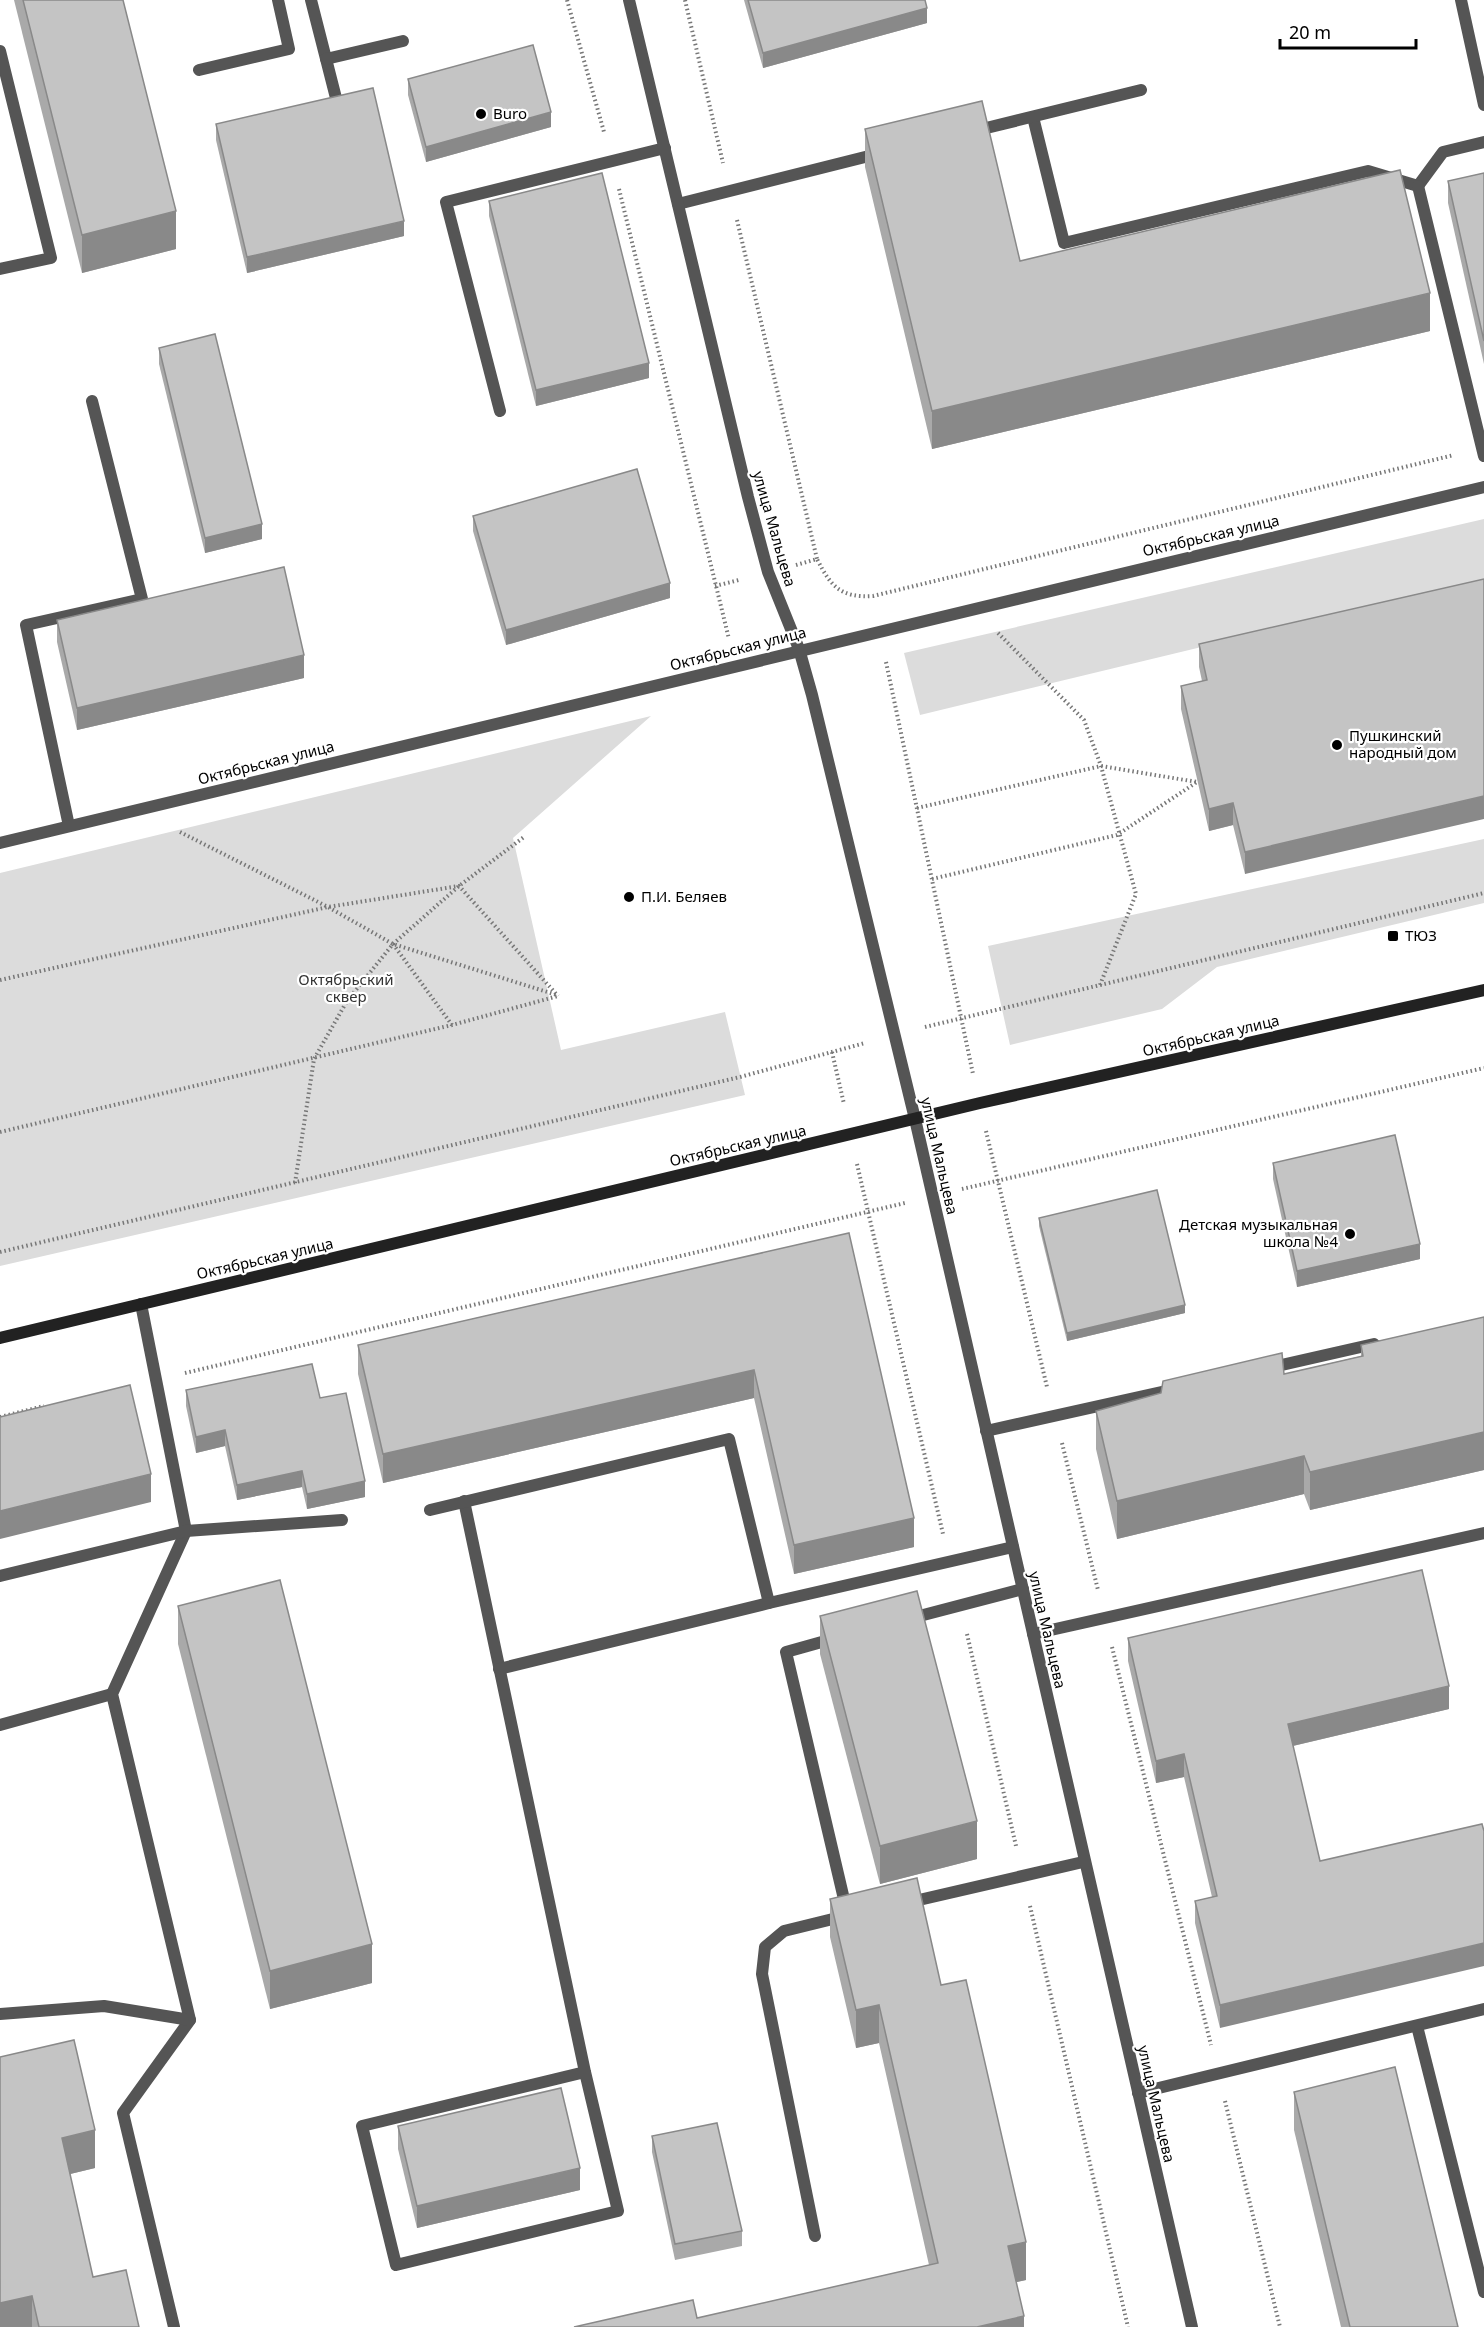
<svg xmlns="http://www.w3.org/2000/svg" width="1484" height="2327" font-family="'Noto Sans',sans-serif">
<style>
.green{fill:#dcdcdc}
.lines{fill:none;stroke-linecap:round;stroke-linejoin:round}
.path{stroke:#777;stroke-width:4;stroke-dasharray:1.5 3;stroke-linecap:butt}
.lane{stroke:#555;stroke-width:12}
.street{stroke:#555;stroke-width:12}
.secondary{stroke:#222;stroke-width:12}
.wall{fill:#a9a9a9}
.shaded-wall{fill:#898989}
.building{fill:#c4c4c4;stroke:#898989;stroke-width:1.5}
.poi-dot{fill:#000;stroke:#fff;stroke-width:2}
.labels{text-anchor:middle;stroke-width:4.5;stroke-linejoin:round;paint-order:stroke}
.poi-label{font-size:15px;fill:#000;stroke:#fff;text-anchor:start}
.street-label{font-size:15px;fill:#000;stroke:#fff}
.park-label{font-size:15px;fill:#333;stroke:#fff}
</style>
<rect width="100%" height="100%" fill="#fff"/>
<g class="green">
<polygon points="1484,519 1484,579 920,715 904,653"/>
<polygon points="651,716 513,838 561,1050 725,1012 745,1095 0,1266 0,873"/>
<polygon points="1484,839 1484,903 1217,967 1162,1009 1010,1045 988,946"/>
</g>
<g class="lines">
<g class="path">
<polyline points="567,0 604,132"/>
<polyline points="685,0 723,163"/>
<polyline points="619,189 729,639"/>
<polyline points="737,220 817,559"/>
<path d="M796,565L817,559C831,587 841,598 873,596L1454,455"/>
<polyline points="715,586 739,580"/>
<polyline points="998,633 1084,720 1101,766 1136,894 1100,985"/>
<polyline points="886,662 973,1074"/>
<polyline points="917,808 1101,766 1197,782"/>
<polyline points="180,832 328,907 393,944 557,995"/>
<polyline points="932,879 1117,835 1197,782"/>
<polyline points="393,944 452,1025"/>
<polyline points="0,980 328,907 459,886 558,996"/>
<polyline points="925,1027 1484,893"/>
<polyline points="832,1052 844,1104"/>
<polyline points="986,1131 1047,1387"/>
<polyline points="0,1132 452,1025 558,996"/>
<polyline points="857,1164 943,1534"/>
<polyline points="295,1183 314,1059 347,1001 393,944 459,886 524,837"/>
<polyline points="962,1189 1484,1068"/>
<polyline points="0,1252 740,1077 865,1043"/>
<polyline points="185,1373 905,1203"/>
<polyline points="0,1417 44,1406"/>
<polyline points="1062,1443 1098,1590"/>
<polyline points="967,1634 1016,1846"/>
<polyline points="1112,1647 1211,2045"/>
<polyline points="1030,1906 1128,2327"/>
<polyline points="1225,2101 1280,2327"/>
</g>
<g class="lane">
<polyline points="311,0 336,98"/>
<polyline points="1461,0 1484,105"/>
<polyline points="0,51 51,258 0,269"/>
<polyline points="326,59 403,41"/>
<polyline points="199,70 289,49 278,0"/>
<polyline points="1033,117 1064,243 1368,171 1418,186 1443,152 1484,142"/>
<polyline points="974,131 1141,90"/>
<polyline points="1418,186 1484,456"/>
<polyline points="678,204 881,153"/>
<polyline points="500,411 446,202 665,148"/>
<polyline points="69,826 26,625 142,599 92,401"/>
<polyline points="141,1304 186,1531 112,1694 190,2020 123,2113 174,2327"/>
<polyline points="1268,1368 1374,1344"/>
<polyline points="986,1431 1175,1389"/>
<polyline points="464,1501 585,2072 618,2211 396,2265 362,2126 585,2072"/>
<polyline points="430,1510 729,1439 769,1603 1013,1547"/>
<polyline points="0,1576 186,1531 342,1520"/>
<polyline points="908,1619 1023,1589"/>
<polyline points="1033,1634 1484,1533"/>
<polyline points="836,1638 786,1652 847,1912"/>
<polyline points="499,1669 769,1603"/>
<polyline points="0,1725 112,1694"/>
<polyline points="906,1903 1083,1862"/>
<polyline points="0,2014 104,2006 190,2020"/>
<polyline points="1417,2026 1484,2292"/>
<polyline points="1138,2093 1484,2009"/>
<polyline points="815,2236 762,1974 765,1947 784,1931 845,1916"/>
</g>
<g class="street">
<polyline points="629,0 748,497 768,572 799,649 812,695 915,1119 1192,2327"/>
<polyline points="0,843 1484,487"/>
</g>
<polyline class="secondary" points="0,1338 980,1103 1484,990"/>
</g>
<g class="wall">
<polygon points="14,0 123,0 176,249 82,273"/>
<polygon points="744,0 925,0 927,23 763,68"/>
<polygon points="408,79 551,127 426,162 408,95"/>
<polygon points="216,124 404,236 247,273 216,140"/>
<polygon points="865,129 1020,261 1430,331 932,449 865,167"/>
<polygon points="1484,173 1484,364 1448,203 1448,181"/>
<polygon points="489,201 649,378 536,406 489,216"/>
<polygon points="159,348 262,539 205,553 159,364"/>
<polygon points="473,516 670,598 506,645 473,531"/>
<polygon points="1484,579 1245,874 1233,825 1209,831 1181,709 1181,686 1202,681 1199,667 1199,644"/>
<polygon points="57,620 304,678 77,730 57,642"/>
<polygon points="1273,1163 1420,1259 1297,1287 1273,1179"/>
<polygon points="1039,1218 1185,1313 1067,1341 1039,1226"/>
<polygon points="849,1233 914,1547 794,1574 754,1398 383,1483 358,1374 358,1345"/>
<polygon points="1484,1317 1484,1470 1310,1510 1304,1494 1117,1539 1096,1449 1096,1411 1284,1374 1361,1356 1361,1345"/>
<polygon points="186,1390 320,1398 365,1497 307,1509 302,1487 237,1500 225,1446 196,1453 186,1406"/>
<polygon points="178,1606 372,1983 270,2009 178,1644"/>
<polygon points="820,1616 977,1859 880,1884 820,1654"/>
<polygon points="1128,1638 1449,1709 1293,1746 1220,2028 1195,1923 1195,1901 1212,1897 1184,1777 1156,1783 1128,1661"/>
<polygon points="830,1899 941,1985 1026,2280 1016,2282 1024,2327 697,2318 929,2265 879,2043 856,2048 830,1937"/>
<polygon points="0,2057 95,2168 70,2174 93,2277 139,2327 0,2327"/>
<polygon points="1294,2092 1458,2327 1341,2327 1294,2130"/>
<polygon points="398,2126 580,2190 417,2228 398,2149"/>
<polygon points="652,2136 742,2231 742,2246 675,2260 652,2152"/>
</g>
<g class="shaded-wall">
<polygon points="927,8 927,23 763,68 763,53"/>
<polygon points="551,112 551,127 426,162 426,147"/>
<polygon points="176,211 176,249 82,273 82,235"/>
<polygon points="404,221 404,236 247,273 247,257"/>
<polygon points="1430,293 1430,331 932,449 932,411"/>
<polygon points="649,363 649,378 536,406 536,390"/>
<polygon points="262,524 262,539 205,553 205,538"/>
<polygon points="670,583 670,598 506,645 506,630"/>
<polygon points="304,655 304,678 77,730 77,708"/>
<polygon points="1484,796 1484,819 1245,874 1245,852"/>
<polygon points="1233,803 1233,825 1209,831 1209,809"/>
<polygon points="1420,1244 1420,1259 1297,1287 1297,1271"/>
<polygon points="1185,1305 1185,1313 1067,1341 1067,1333"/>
<polygon points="754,1370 754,1398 383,1483 383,1454"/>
<polygon points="225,1430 225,1446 196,1453 196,1437"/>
<polygon points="1484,1432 1484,1470 1310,1510 1310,1472"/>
<polygon points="1304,1456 1304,1494 1117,1539 1117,1501"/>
<polygon points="302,1471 302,1487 237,1500 237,1485"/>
<polygon points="151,1474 151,1502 0,1539 0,1511"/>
<polygon points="365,1481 365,1497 307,1509 307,1494"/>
<polygon points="914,1518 914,1547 794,1574 794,1545"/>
<polygon points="1449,1686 1449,1709 1288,1747 1288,1724"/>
<polygon points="1184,1754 1184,1777 1156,1783 1156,1761"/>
<polygon points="977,1821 977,1859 880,1884 880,1846"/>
<polygon points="1484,1943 1484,1966 1220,2028 1220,2005"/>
<polygon points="372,1944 372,1983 270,2009 270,1971"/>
<polygon points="879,2005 879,2043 856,2048 856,2010"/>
<polygon points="95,2130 95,2168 62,2176 62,2138"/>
<polygon points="580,2168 580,2190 417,2228 417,2206"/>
<polygon points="1026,2242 1026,2280 1008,2284 1008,2246"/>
<polygon points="32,2296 32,2327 0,2327 0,2303"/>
<polygon points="1024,2316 1024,2327 977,2327"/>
</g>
<g class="building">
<polygon points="23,0 123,0 176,211 82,235"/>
<polygon points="748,0 925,0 927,8 763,53"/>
<polygon points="533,45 551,112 426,147 408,79"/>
<polygon points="373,88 404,221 247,257 216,124"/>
<polygon points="982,101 1020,261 1400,170 1430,293 932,411 865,129"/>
<polygon points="602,173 649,363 536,390 489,201"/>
<polygon points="1484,173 1484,341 1448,181"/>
<polygon points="215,334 262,524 205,538 159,348"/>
<polygon points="637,469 670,583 506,630 473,516"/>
<polygon points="284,567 304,655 77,708 57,620"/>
<polygon points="1484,579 1484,796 1245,852 1233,803 1209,809 1181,686 1207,680 1199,644"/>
<polygon points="1395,1135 1420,1244 1297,1271 1273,1163"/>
<polygon points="1157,1190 1185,1305 1067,1333 1039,1218"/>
<polygon points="849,1233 914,1518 794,1545 754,1370 383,1454 358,1345"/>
<polygon points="1484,1317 1484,1432 1310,1472 1304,1456 1117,1501 1096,1411 1161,1393 1163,1381 1282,1353 1284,1374 1363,1356 1361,1345"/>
<polygon points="312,1364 320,1398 346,1393 365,1481 307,1494 302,1471 237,1485 225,1430 196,1437 186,1390"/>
<polygon points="130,1385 151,1474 0,1511 0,1417"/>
<polygon points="1422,1570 1449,1686 1288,1724 1320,1861 1482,1824 1484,1831 1484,1943 1220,2005 1195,1901 1217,1896 1184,1754 1156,1761 1128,1638"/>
<polygon points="280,1580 372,1944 270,1971 178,1606"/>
<polygon points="917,1591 977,1821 880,1846 820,1616"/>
<polygon points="917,1878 941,1985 966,1980 1026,2242 1008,2246 1024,2316 977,2327 574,2327 693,2300 697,2318 938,2263 879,2005 856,2010 830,1899"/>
<polygon points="74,2040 95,2130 62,2138 93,2277 126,2270 139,2327 39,2327 32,2296 0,2303 0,2057"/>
<polygon points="1395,2067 1458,2327 1350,2327 1294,2092"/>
<polygon points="561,2088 580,2168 417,2206 398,2126"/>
<polygon points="717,2123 742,2231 675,2244 652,2136"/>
</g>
<g class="poi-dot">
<circle cx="481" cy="114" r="6"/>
<circle cx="1337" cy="745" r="6"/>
<circle cx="629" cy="897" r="6"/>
<rect x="1387" y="930" width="12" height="12" rx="3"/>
<circle cx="1350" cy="1234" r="6"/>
</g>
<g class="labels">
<g class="poi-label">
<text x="493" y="119">Buro</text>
<text x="1349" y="741">Пушкинский<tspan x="1349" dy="17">народный дом</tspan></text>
<text x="641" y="902">П.И. Беляев</text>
<text x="1405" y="941">ТЮЗ</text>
<text x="1338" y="1230" text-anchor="end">Детская музыкальная<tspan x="1338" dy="17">школа №4</tspan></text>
</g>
<g class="street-label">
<text transform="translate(774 529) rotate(74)" y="5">улица Мальцева</text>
<text transform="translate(1211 536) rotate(-13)" y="5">Октябрьская улица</text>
<text transform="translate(738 649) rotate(-14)" y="5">Октябрьская улица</text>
<text transform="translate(266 763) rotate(-14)" y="5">Октябрьская улица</text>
<text transform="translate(1211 1036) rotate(-13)" y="5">Октябрьская улица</text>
<text transform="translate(738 1146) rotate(-13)" y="5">Октябрьская улица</text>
<text transform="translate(939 1156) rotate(77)" y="5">улица Мальцева</text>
<text transform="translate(265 1259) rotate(-13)" y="5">Октябрьская улица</text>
<text transform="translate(1047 1630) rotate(77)" y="5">улица Мальцева</text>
<text transform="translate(1156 2104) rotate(77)" y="5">улица Мальцева</text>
</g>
<g class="park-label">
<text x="346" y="985">Октябрьский<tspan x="346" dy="17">сквер</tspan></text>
</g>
</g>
<path d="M1280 39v9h136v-9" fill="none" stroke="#000000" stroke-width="3"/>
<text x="1289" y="39" font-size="18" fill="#000000" stroke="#ffffff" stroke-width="4.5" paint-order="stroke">20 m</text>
</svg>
